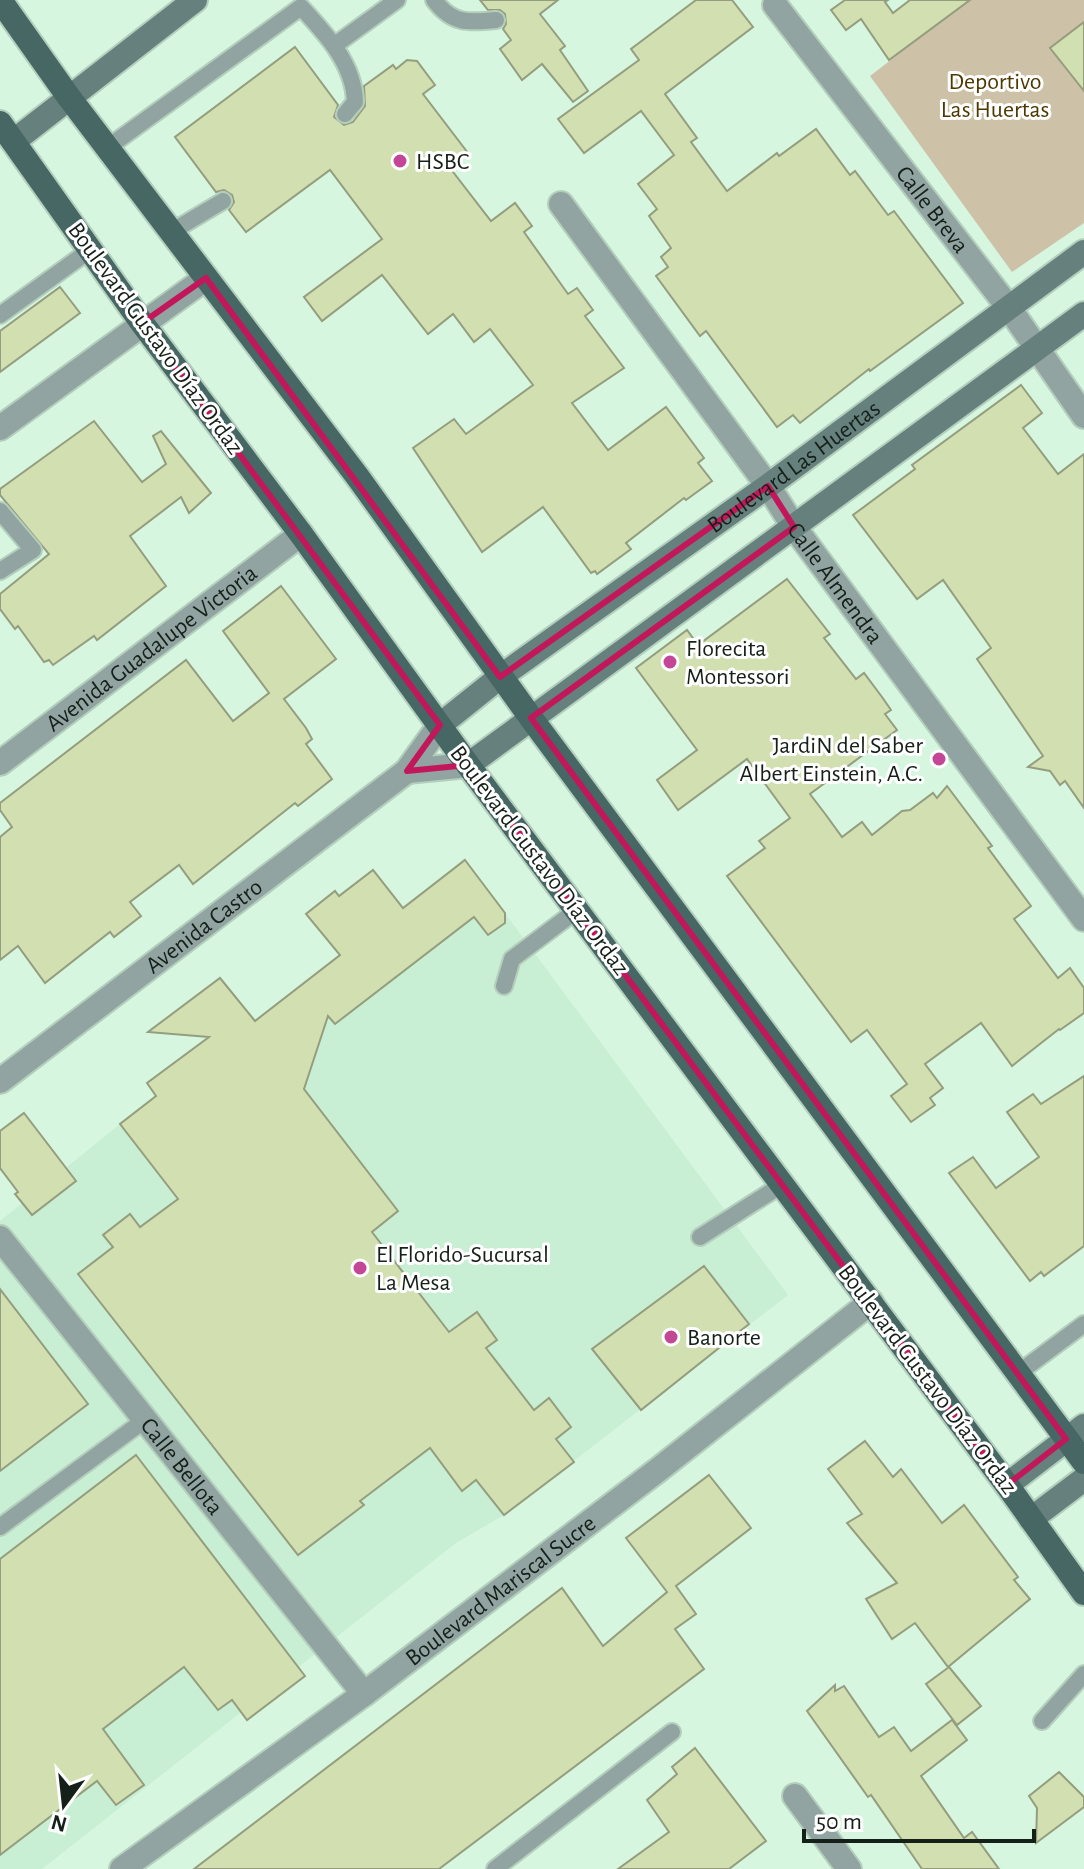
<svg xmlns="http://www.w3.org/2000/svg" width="1084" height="1869" font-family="'Alegreya Sans',sans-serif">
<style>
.built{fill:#c8efd3}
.green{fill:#cdc1a7}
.building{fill:#d2dfb1;stroke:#949d7e;stroke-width:2}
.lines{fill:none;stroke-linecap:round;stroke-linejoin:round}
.lane-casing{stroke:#b3cfbc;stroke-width:20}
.street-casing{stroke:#b3cfbc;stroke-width:28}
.secondary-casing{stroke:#b3cfbc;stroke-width:28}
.primary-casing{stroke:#b3cfbc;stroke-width:28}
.lane{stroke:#92a4a2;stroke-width:16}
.street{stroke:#92a4a2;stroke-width:24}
.secondary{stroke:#66807e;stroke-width:24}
.primary{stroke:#466764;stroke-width:24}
.marked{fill:none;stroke:#c2185b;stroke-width:6;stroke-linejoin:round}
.poi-dot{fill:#c44797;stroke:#fff;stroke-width:3}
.labels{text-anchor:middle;stroke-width:6;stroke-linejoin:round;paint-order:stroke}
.park-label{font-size:24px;fill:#4d3800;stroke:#fff}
.poi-label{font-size:24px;fill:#142018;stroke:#fff;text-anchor:start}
.street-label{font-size:24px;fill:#142018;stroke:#fff}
</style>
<rect width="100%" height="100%" fill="#d6f6e0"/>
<polygon class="built" points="464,858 788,1295 504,1515 456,1543 42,1869 0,1869 0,1221 120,1124 441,879"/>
<polygon class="green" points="969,0 1084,0 1084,223 1012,272 870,76"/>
<g class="building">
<polygon points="480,0 558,0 540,14 565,46 560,50 588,91 573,102 542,64 522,80 500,49 511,40 503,29 506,24 505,14 500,10 488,10"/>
<polygon points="696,0 732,0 753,27 665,94 697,138 691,142 727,191 777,153 779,156 816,129 850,175 855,171 888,215 894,211 963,303 870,371 869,369 800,423 793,415 777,427 706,331 700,336 656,276 668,267 661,257 671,248 649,216 657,209 638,184 674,155 641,111 584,153 558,119 639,60 631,49"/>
<polygon points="845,0 888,0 885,2 893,13 910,0 970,0 889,60 861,19 846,30 831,10"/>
<polygon points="1084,22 1084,91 1050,48"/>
<polygon points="295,47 338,105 334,117 344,125 353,122 365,106 364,86 393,65 396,69 407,60 417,61 435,85 423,94 468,153 450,168 491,221 515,203 532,226 524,232 568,294 577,288 593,310 585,316 624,368 572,403 608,450 666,407 704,458 698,463 712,481 686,500 684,498 626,543 631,549 597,574 595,571 591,573 543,507 482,552 413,448 454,419 466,434 533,385 490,329 474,342 453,314 428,334 382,275 322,321 304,297 382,239 330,170 246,232 229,210 234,202 232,195 224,190 216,192 175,137"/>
<polygon points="60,287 80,313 0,372 0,331"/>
<polygon points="1021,385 1042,413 1023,428 1058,474 1084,454 1084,808 1065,781 1060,785 1050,771 1028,767 1043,756 977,659 991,648 943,580 917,599 853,515 915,469 912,465"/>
<polygon points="94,421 142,482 166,464 153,436 161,431 211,493 189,513 181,497 130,536 166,586 97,640 94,636 53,665 49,660 44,662 18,626 15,629 0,609 0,594 49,554 0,495 0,489"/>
<polygon points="787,579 830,634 824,638 856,679 864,673 882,697 891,710 885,714 897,730 810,794 826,815 842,837 862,822 872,835 902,811 910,810 933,793 937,798 947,786 992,846 988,848 1031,906 1014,919 1058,978 1070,968 1084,988 1084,1013 1060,1030 1059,1029 1012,1066 981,1023 925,1064 943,1088 930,1098 935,1105 911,1122 891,1096 907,1084 867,1030 851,1042 727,876 765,848 759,841 790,818 747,759 678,810 657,780 697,750 636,668 687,630 698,645"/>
<polygon points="281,586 336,659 284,699 306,728 312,739 306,744 332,779 298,806 295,803 193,884 179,865 130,902 141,916 114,937 110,932 45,983 18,946 0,960 0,837 12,827 0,810 0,803 186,660 233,721 269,693 223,631"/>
<polygon points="465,860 505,913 505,923 488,935 474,917 335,1024 328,1016 304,1089 398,1211 372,1232 449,1332 477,1312 497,1340 486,1348 534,1410 549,1398 571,1427 556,1439 574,1462 504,1515 476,1480 462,1491 430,1448 360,1501 364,1505 298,1555 78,1274 113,1247 103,1235 130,1214 140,1227 178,1199 120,1124 156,1096 147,1083 209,1037 148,1032 220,978 255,1021 340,955 306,914 335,891 339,896 373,870 403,908"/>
<polygon points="1084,1076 1084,1246 1044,1276 1041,1272 1030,1281 949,1173 973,1157 996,1188 1039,1157 1007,1112 1033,1094 1041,1104"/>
<polygon points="24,1113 76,1181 32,1215 15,1194 18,1192 0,1168 0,1131"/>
<polygon points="704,1266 749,1324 641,1410 592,1349"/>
<polygon points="0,1289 88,1404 0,1471"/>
<polygon points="865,1441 893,1477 901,1469 942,1523 964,1505 1018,1577 1014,1580 1030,1599 948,1667 915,1623 892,1639 866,1599 897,1583 847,1523 862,1514 828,1469"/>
<polygon points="136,1455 305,1676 247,1720 232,1700 218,1710 184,1667 103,1729 144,1785 116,1805 97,1781 0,1855 0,1559"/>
<polygon points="709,1475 751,1528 676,1586 696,1614 675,1629 704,1669 439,1869 194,1869 562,1588 603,1646 667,1592 626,1538"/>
<polygon points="949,1667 981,1706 957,1725 926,1684"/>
<polygon points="835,1685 835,1691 844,1686 879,1737 894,1727 911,1751 952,1720 967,1740 921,1776 964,1838 972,1832 999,1869 922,1869 871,1795 868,1797 807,1711"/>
<polygon points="695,1748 766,1841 729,1869 618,1869 669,1832 647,1800 677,1774 672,1767"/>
<polygon points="1059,1772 1084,1797 1084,1807 1036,1843 1037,1808 1029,1796"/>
</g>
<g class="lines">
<defs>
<g id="lane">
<path d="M434,0C452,24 468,23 496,20"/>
<polyline points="335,45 397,0"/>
<path d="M107,148L301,7C326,34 354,64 355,102L345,114"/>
<polyline points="171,232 223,201"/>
<polyline points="0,315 90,250"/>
<polyline points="0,511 33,550 0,571"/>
<polyline points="504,986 512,959 577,910"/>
<polyline points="700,1237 783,1184"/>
<polyline points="1017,1374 1084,1324"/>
<polyline points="0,1527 146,1419"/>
<polyline points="1042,1721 1084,1674"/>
<polyline points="495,1869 672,1732"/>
</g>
<g id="street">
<path id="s1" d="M775,5L1009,308L1084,416"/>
<path id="s2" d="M561,204L768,486L794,527L1084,919"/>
<polyline points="0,428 206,278"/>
<path id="s3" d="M0,763L301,534"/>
<polyline points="407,771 468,765"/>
<path id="s4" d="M0,1081L407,771L440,725"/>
<path id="s5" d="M0,1238L364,1694"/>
<polyline points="795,1796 849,1869"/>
<path id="s6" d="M122,1869L364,1694L658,1470L871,1302"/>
</g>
<g id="secondary">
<polyline points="14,141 195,0"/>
<path id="s7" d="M440,725L500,677L768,486L1084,252"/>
<polyline points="468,765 1084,314"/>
<polyline points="1007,1485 1084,1426"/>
<polyline points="1031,1519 1084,1479"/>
</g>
<g id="primary">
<polyline points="0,0 68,96 357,476 531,718 1084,1462"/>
<polyline points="0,123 142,323 301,534 468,765 1007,1485 1084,1593"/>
</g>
</defs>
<use href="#lane" class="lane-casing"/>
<use href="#street" class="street-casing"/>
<use href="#secondary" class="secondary-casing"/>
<use href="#primary" class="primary-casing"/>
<use href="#lane" class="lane"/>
<use href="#street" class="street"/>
<use href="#secondary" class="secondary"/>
<use href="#primary" class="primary"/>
</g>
<path class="marked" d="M206,278L500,677L768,486L794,527L531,718L1066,1439L1007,1485L468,765L407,771L440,725L142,323Z"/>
<g class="poi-dot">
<circle cx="400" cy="161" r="8"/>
<circle cx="670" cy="662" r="8"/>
<circle cx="939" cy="759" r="8"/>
<circle cx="360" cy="1268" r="8"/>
<circle cx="671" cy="1337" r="8"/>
</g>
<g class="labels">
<g class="park-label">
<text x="995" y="89">Deportivo<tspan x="995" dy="28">Las Huertas</tspan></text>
</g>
<g class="poi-label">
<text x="416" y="169">HSBC</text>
<text x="686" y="656">Florecita<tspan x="686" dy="28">Montessori</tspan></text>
<text x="923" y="753" text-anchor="end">JardiN del Saber<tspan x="923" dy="28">Albert Einstein, A.C.</tspan></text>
<text x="376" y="1262">El Florido-Sucursal<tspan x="376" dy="28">La Mesa</tspan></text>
<text x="687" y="1345">Banorte</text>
</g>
<g class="street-label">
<text dy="8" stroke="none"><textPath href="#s1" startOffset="258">Calle Breva</textPath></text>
<text transform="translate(156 338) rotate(54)" y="8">Boulevard Gustavo Díaz Ordaz</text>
<text dy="8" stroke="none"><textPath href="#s7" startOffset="438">Boulevard Las Huertas</textPath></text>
<text dy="8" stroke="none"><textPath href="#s2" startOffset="468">Calle Almendra</textPath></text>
<text dy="8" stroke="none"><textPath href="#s3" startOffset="190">Avenida Guadalupe Victoria</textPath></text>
<text transform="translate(540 860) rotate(53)" y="8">Boulevard Gustavo Díaz Ordaz</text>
<text dy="8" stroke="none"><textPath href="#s4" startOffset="256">Avenida Castro</textPath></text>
<text transform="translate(928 1379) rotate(53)" y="8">Boulevard Gustavo Díaz Ordaz</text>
<text dy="8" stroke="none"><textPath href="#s5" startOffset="292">Calle Bellota</textPath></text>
<text dy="8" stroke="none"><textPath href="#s6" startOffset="470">Boulevard Mariscal Sucre</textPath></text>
</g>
</g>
<g transform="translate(64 1805) rotate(195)" stroke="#ffffff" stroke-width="6" paint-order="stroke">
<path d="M0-6L14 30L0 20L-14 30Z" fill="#142018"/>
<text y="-12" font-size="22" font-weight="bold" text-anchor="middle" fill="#142018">N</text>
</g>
<path d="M804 1829v12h230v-12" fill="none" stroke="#142018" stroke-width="4"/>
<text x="816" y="1829" font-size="24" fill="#142018" stroke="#ffffff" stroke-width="6" paint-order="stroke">50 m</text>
</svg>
